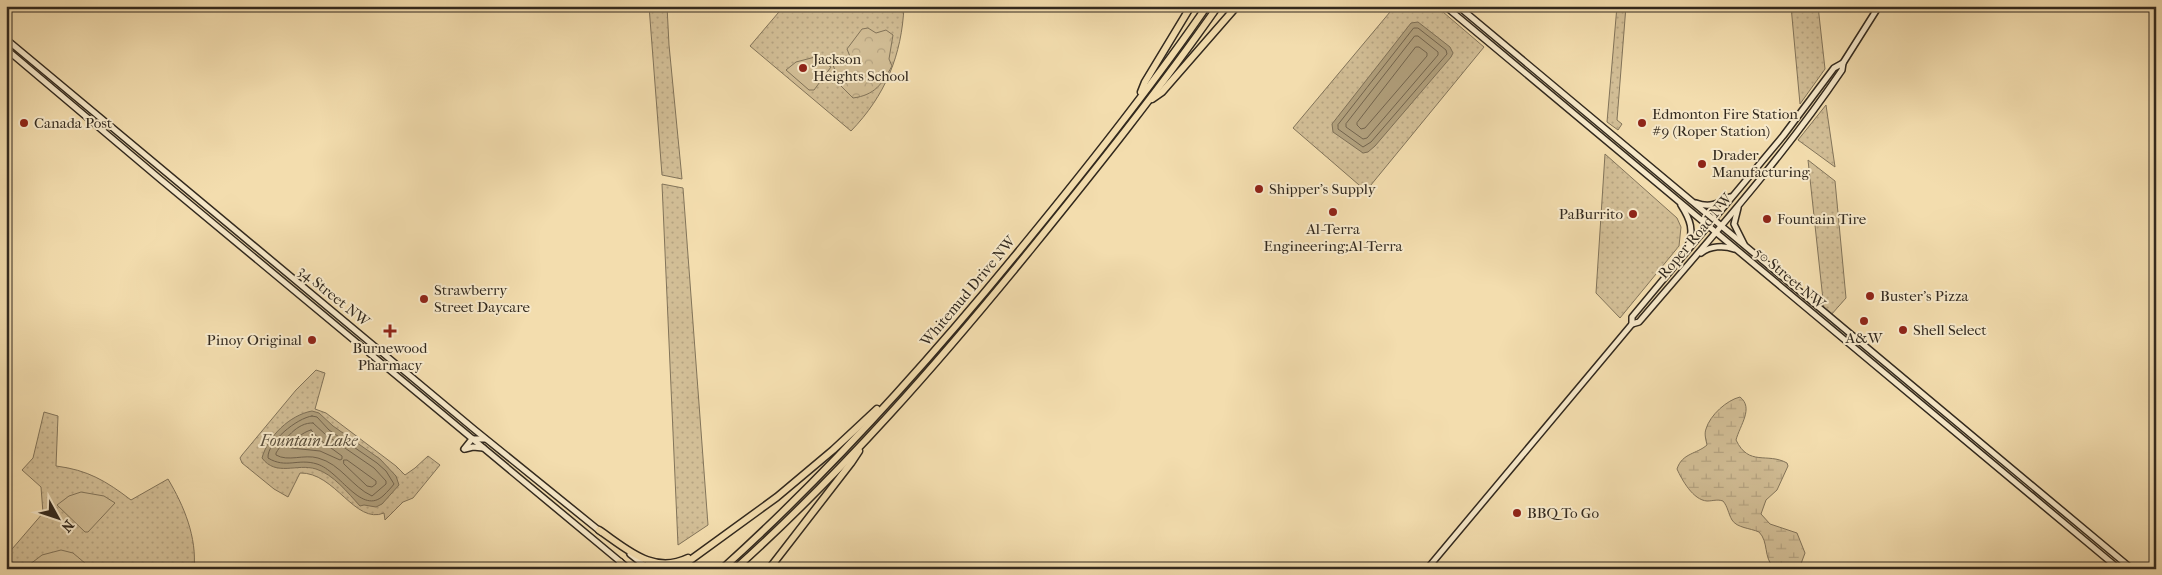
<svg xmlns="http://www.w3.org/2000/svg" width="2162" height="575" font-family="'IM FELL French Canon',serif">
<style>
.green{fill:url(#green-dots);stroke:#82745a}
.forest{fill:url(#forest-crowns);stroke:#82745a}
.wetland{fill:url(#wetland-marsh);stroke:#82745a}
.pitch{fill:#d2be96;stroke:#82745a}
.water{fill:#b1a07d;stroke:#7e7057}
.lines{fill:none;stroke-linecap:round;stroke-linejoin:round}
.shore{stroke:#72644e;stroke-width:1}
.secondary-casing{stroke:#32291e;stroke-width:8}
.highway-casing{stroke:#32291e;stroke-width:9}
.secondary{stroke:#f7e9ca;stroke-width:5}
.highway{stroke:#f3ddae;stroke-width:6}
.poi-dot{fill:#8f2418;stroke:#f7e9ca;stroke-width:2}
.labels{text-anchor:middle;stroke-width:4;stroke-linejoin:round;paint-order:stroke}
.poi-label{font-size:15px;fill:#32291e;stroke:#f7e9ca;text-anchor:start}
.street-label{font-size:15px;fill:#32291e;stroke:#f7e9ca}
.water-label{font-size:16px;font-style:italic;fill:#584d3a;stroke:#f7e9ca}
</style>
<defs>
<pattern id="green-dots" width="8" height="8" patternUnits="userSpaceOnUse" patternTransform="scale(1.25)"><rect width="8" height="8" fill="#d2be96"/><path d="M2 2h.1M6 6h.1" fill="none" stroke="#b5a381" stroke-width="1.8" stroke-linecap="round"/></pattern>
<pattern id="forest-crowns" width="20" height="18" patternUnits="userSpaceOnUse" patternTransform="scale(1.25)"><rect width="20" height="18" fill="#d2be96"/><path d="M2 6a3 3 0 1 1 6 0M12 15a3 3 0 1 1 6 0" fill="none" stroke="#b5a381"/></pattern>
<pattern id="wetland-marsh" width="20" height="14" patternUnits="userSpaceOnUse" patternTransform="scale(1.25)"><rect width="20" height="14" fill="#d2be96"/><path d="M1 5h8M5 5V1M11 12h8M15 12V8" fill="none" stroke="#b5a381"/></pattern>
</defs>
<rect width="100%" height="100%" fill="#f3ddae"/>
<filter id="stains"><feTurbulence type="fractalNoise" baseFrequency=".004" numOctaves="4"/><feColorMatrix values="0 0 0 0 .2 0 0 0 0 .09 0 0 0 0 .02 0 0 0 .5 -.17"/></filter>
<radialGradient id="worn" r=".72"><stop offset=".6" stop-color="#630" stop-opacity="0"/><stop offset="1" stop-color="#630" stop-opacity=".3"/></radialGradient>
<g class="green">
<polygon points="649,6 667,6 669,45 682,179 662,175"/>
<path d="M784,6H904C902,55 885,96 851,131L750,46Z"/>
<polygon points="1395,6 1436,6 1484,47 1366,191 1293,128"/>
<polygon points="1617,6 1626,6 1617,120 1622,124 1618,130 1607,122"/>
<polygon points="1791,6 1818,6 1825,69 1800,104"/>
<polygon points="1826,105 1835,167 1798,140"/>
<polygon points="1605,154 1677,218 1681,227 1679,246 1620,318 1596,293"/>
<polygon points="1808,160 1835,181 1846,298 1831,315 1824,309"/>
<polygon points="662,184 683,188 708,525 678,545"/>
<path d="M316,370L325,373L315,409L326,413L396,466L405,475L415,468L428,456L440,465L413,498L403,502L385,520L384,513C355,525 335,472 300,473L288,497L274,489L242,463L240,458L242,455L296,390Z"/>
<path d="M44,412L58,416L56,466C88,470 106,481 131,500L168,479C184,506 197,537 194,569H6V556L43,513L41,487L22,470L33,458Z"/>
</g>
<path class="forest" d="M868,28L876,33L886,30L893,35L889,59L892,66C882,84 875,95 853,98L841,86L833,65L836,61L853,64L847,49L862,29Z"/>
<path class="wetland" d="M1740,397C1754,408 1740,425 1736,440C1749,467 1767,452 1787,463L1788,466L1777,490L1766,500L1761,514L1770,524L1797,533L1805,553L1799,569L1774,568C1763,557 1769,542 1759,532C1750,528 1737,528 1732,520C1728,513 1728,507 1723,501C1717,499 1713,501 1707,501C1693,500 1682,480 1677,469C1682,453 1697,454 1707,445C1706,440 1704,434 1706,429C1710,415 1727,400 1740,397Z"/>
<g class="pitch">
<polygon points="815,57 831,67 814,90 809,90 786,70 796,62"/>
<polygon points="81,492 104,496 115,503 88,532 85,532 57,505 69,496"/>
<polygon points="61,550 73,553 86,564 82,569 33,569 29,565 42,555"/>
</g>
<g class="water">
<polygon points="1418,22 1450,47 1453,53 1451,57 1375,146 1368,152 1363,153 1333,132 1332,124 1411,23"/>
<path d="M312,411L319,413L333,426L380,459L396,476L399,485L382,504L376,507L364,505L360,506C348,493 333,474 316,469C297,463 276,477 262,458C268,436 290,415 312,411Z"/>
</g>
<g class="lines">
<g class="shore">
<polygon points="1414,28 1418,28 1446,50 1447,54 1371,142 1363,147 1338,129 1338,125"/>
<polygon points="1415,36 1418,36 1438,52 1438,55 1367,138 1363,139 1346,127 1346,124"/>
<polygon points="1416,47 1419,47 1427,53 1427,56 1365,128 1361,129 1357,125 1357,123"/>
<path d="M312,416L317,417L329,430L377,463L386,471L394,484C391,488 387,492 384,495C362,517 340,471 317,464C298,458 286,469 268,458C267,442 297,418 312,416Z"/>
<path d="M313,423L326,435L374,468L386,481V484L372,496C352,487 341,464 318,458C304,454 288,462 276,455V453C284,440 297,422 313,423Z"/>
<path d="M311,430L320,440L342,456V459L340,460L320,451L291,448C291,441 303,432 311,430Z"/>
<polygon points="344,460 347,460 376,481 376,484 372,487 367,486 344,464"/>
</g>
<defs>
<g id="secondary">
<polyline points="1445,6 2119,569"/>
<polyline points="1458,6 2132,569"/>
<polyline points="6,39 475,430 601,532"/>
<polyline points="6,49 160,179 629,569"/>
<path d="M1696,203C1709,208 1718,204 1730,197"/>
<path d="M1681,205C1690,219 1695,231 1687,248"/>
<polyline points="1738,208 1734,224 1744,244"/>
<path d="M1701,253C1710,246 1724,245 1734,249"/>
<polyline points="1632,324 1632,317 1783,136 1834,68 1843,63"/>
<polyline points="464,449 472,439 485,439"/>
<polyline points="465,449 473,447 483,448"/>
<polyline points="630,554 649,569"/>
<path d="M1427,569L1632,324L1639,322C1709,240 1781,160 1842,70L1843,63L1879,6"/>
</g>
<g id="highway">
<polyline points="1141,92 1145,82 1191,6"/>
<polyline points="1152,99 1162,92 1237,6"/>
<path d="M599,530C627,549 653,575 688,558"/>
<polyline points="620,562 624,569"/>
<polyline points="678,569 777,497 833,450 877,409"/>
<path d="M722,569C832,470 930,360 1023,246C1087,168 1150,89 1207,6"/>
<path d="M735,569C843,472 939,362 1031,249C1095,170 1159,90 1218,6"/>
<polyline points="769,569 851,463 859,451"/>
</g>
</defs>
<use href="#secondary" class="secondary-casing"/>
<use href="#highway" class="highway-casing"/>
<use href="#secondary" class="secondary"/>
<use href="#highway" class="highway"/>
</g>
<g class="poi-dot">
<circle cx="803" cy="68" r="5"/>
<circle cx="24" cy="123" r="5"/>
<circle cx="1642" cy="123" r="5"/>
<circle cx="1702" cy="164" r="5"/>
<circle cx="1259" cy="189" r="5"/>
<circle cx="1333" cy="212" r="5"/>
<circle cx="1633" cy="214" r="5"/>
<circle cx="1767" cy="219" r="5"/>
<circle cx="1870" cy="296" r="5"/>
<circle cx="424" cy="299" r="5"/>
<circle cx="1864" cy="321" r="5"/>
<circle cx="1903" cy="330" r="5"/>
<path d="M387.5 323.5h5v5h5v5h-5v5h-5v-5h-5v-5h5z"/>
<circle cx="312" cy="340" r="5"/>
<circle cx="1517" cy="513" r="5"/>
</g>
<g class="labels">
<g class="poi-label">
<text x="813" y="64">Jackson<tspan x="813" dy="17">Heights School</tspan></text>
<text x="1652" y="119">Edmonton Fire Station<tspan x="1652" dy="17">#9 (Roper Station)</tspan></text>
<text x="34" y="128">Canada Post</text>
<text x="1712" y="160">Drader<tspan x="1712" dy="17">Manufacturing</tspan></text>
<text x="1269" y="194">Shipper's Supply</text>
<text x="1623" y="219" text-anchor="end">PaBurrito</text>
<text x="1777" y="224">Fountain Tire</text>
<text x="1333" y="234" text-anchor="middle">Al-Terra<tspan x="1333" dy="17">Engineering;Al-Terra</tspan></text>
<text x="434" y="295">Strawberry<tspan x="434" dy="17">Street Daycare</tspan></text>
<text x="1880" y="301">Buster's Pizza</text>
<text x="1913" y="335">Shell Select</text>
<text x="1864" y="343" text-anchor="middle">A&amp;W</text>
<text x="302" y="345" text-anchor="end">Pinoy Original</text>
<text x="390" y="353" text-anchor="middle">Burnewood<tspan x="390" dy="17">Pharmacy</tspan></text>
<text x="1527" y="518">BBQ To Go</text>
</g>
<g class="street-label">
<text transform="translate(1695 236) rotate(-50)" y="5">Roper Road NW</text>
<text transform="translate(1790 278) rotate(40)" y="5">50 Street NW</text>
<text transform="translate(968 291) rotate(-50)" y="5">Whitemud Drive NW</text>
<text transform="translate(334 296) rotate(39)" y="5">34 Street NW</text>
</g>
<g class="water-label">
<text x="309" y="446">Fountain Lake</text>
</g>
</g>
<rect width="2162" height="575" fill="none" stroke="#f3ddae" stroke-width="25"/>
<rect x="8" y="8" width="2147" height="560" fill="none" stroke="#32291e" stroke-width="2.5"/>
<rect x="12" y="12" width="2137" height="550" fill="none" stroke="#32291e"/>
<g transform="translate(58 518) rotate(130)" stroke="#f7e9ca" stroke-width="4" paint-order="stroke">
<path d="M0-4L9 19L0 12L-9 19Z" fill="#32291e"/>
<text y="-8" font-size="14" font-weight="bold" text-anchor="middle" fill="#32291e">N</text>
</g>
<rect width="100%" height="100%" filter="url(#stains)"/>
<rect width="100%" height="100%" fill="url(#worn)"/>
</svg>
